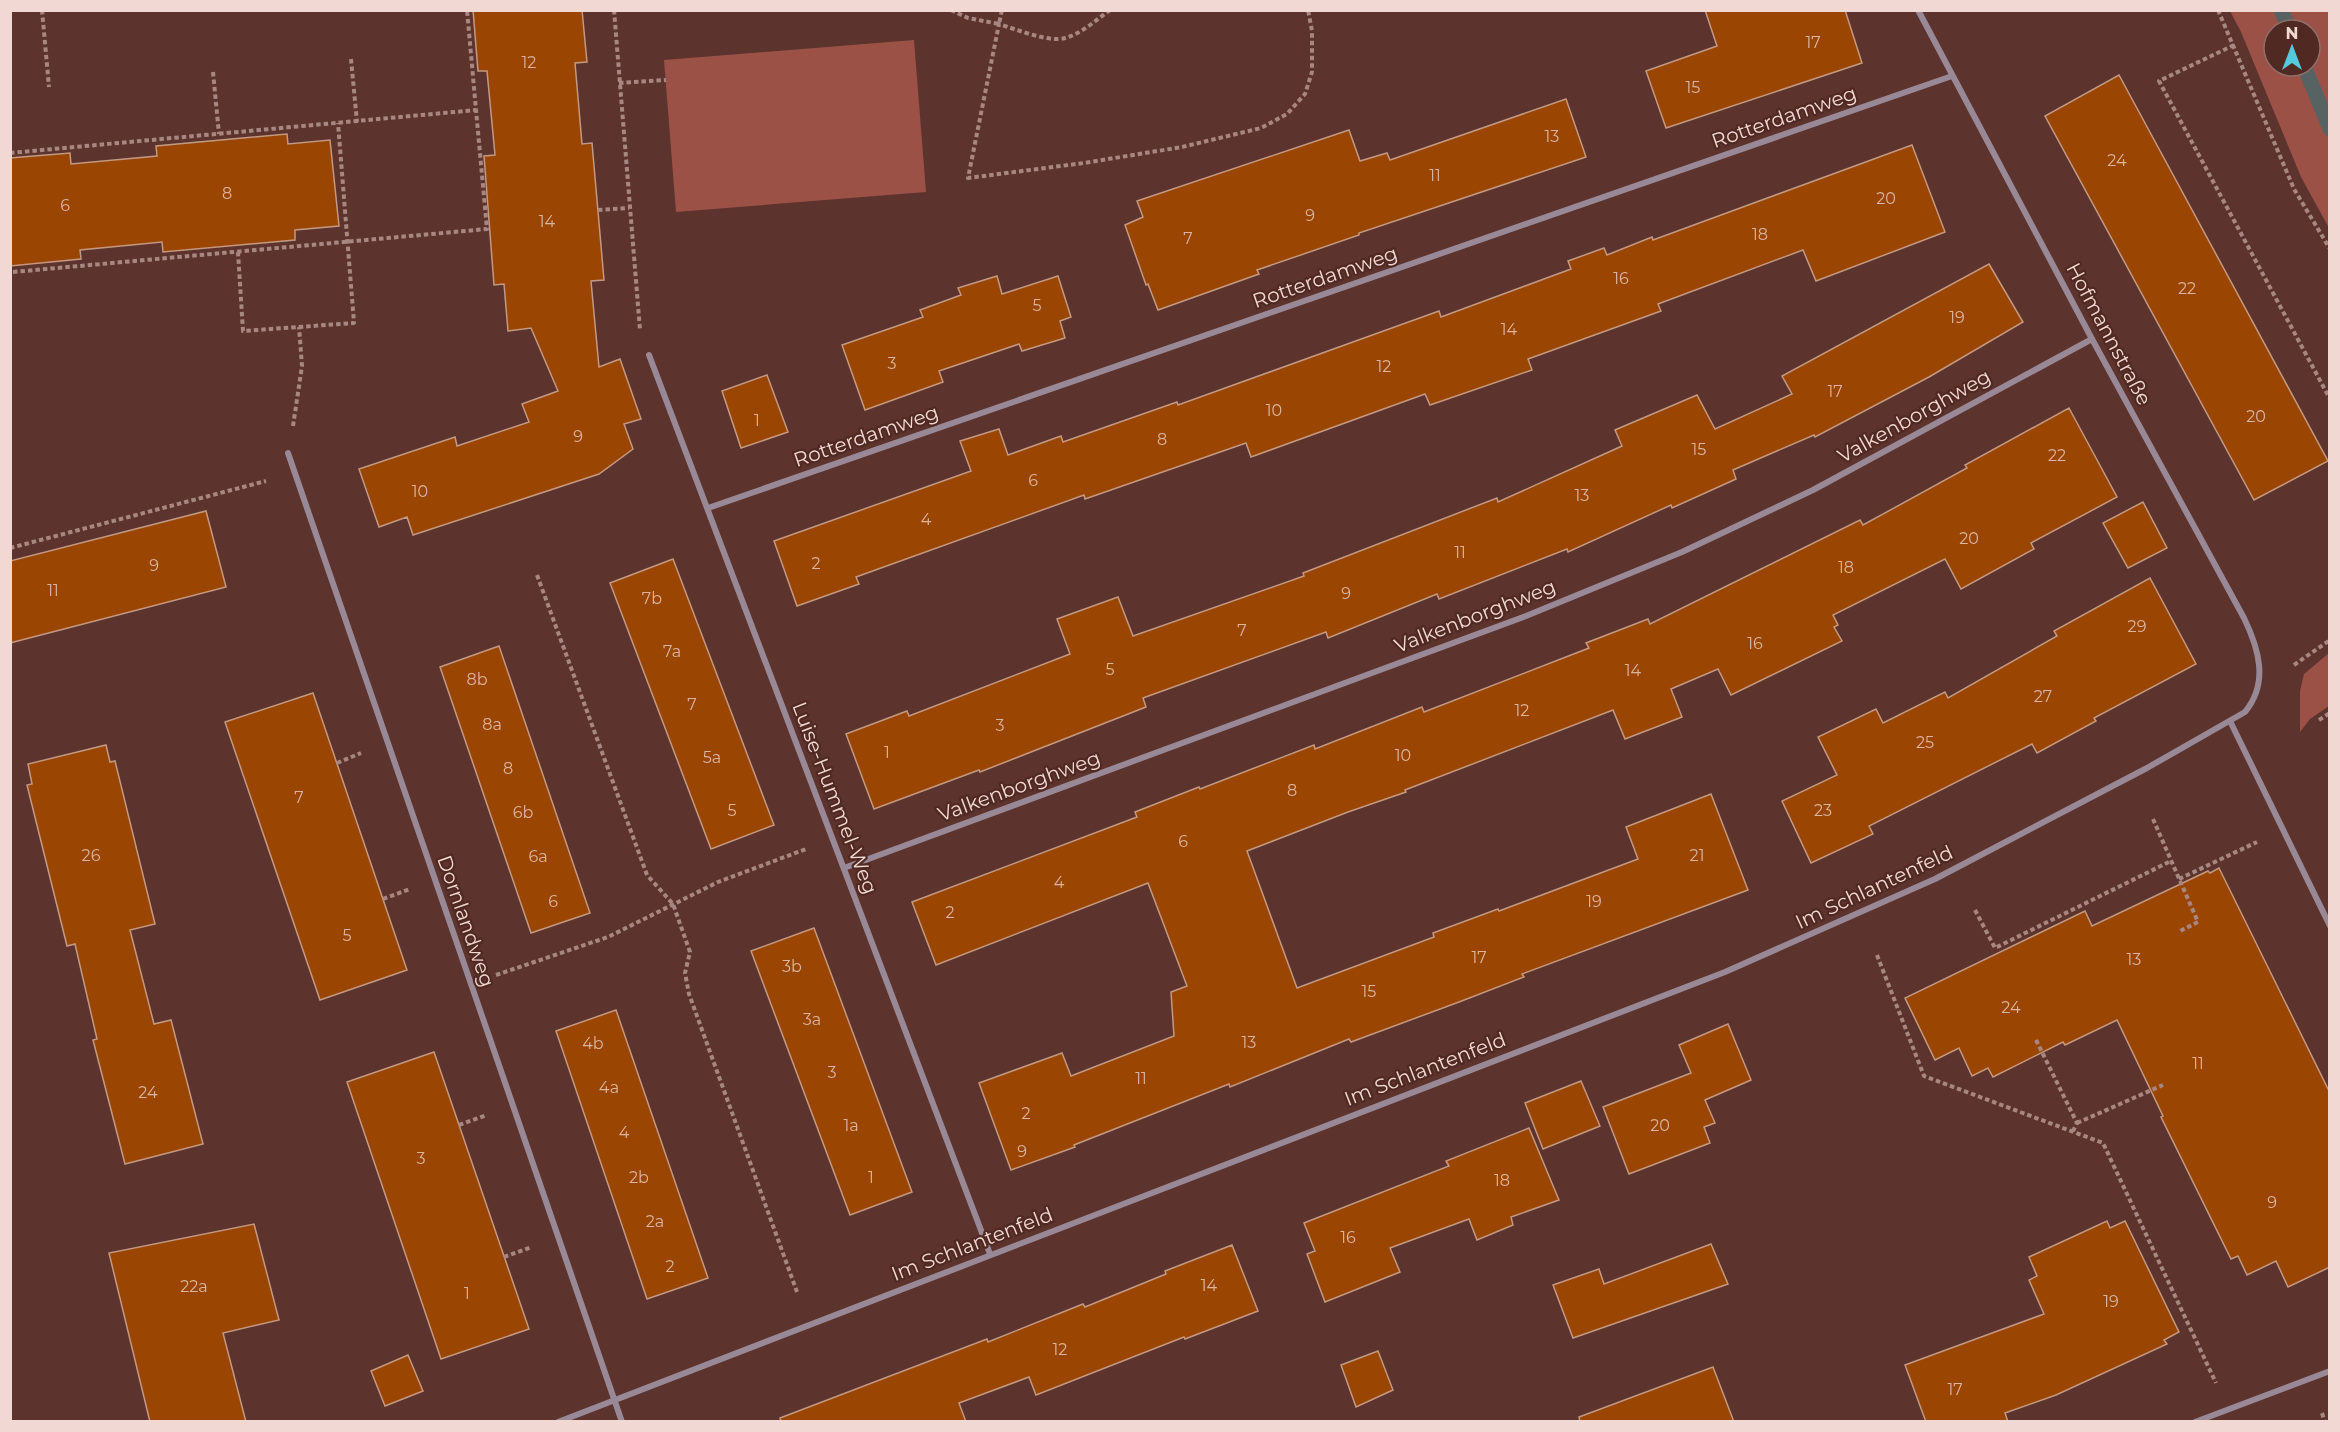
<svg xmlns="http://www.w3.org/2000/svg" width="2340" height="1432" font-family="Montserrat,sans-serif">
<style>
.green{fill:#9c5147;fill-rule:evenodd}
.lines{fill:none;stroke-linecap:round;stroke-linejoin:round}
.stream{stroke:#576263;stroke-width:15}
.building{fill:#9a4602;stroke:#c49983;stroke-width:1.5}
.path{stroke:#a88782;stroke-width:4;stroke-dasharray:4.5 3;stroke-linecap:butt}
.street{stroke:#998997;stroke-width:6}
.labels{text-anchor:middle;stroke-width:4.5;stroke-linejoin:round;paint-order:stroke}
.number-label{font-size:16px;fill:#dcb49f}
.street-label{font-size:20px;fill:#f2d8d3;stroke:#512923}
</style>
<rect width="100%" height="100%" fill="#5c332d"/>
<g class="green">
<path d="M2230,11H2329V228L2301,177L2241,32ZM2274,30H2310V66H2274Z"/>
<polygon points="914,40 926,192 676,212 664,60"/>
<polygon points="2329,653 2329,706 2310,719 2300,732 2300,691 2304,674"/>
</g>
<g class="lines">
<g class="stream">
<polyline points="2281,10 2290,30"/>
<polyline points="2304,66 2330,129"/>
</g>
</g>
<g class="building">
<polygon points="473,10 582,10 587,62 575,63 582,144 592,143 604,280 591,281 599,367 620,359 641,419 624,424 633,449 599,474 413,535 407,517 379,527 359,469 455,437 457,446 529,422 522,404 558,391 531,328 508,331 504,284 494,285 484,156 495,155 487,71 478,71"/>
<polygon points="1705,10 1845,10 1862,63 1666,128 1646,71 1717,46"/>
<polygon points="2119,75 2328,461 2254,500 2045,116"/>
<polygon points="1566,99 1586,157 1359,233 1359,235 1257,270 1259,274 1158,310 1148,284 1146,285 1125,225 1143,217 1137,201 1349,130 1360,161 1387,153 1390,160"/>
<polygon points="287,134 288,144 330,140 339,226 295,230 295,240 163,252 162,242 80,250 81,259 10,266 10,158 70,153 71,164 157,156 156,146"/>
<polygon points="1912,145 1945,232 1816,281 1803,250 1658,304 1661,311 1528,359 1532,370 1430,405 1425,394 1251,457 1246,443 1085,499 1084,495 856,577 859,584 797,606 774,541 971,471 960,441 999,429 1008,455 1061,436 1063,442 1177,402 1178,405 1439,311 1441,317 1571,269 1568,261 1604,248 1607,255 1652,237 1653,240"/>
<polygon points="1989,264 2023,322 1929,377 1815,437 1814,435 1733,470 1736,479 1672,508 1671,505 1568,552 1567,549 1439,599 1437,594 1328,638 1326,632 1154,694 1143,698 1146,707 980,772 979,770 874,809 846,734 907,711 909,716 1070,654 1057,619 1118,597 1133,636 1304,576 1303,573 1497,498 1498,502 1622,446 1615,430 1697,395 1715,429 1792,394 1782,376"/>
<polygon points="997,276 1002,294 1058,276 1071,317 1060,321 1065,338 1022,351 1019,344 939,371 943,382 865,410 842,345 923,317 920,310 961,295 958,288"/>
<polygon points="767,375 788,432 741,448 722,391"/>
<polygon points="2069,408 2117,497 2031,543 2034,549 1961,589 1945,559 1833,615 1838,625 1834,627 1842,641 1731,695 1718,669 1671,689 1682,717 1625,739 1613,710 1405,790 1406,792 1348,812 1247,851 1297,988 1434,937 1433,933 1498,909 1499,911 1638,859 1626,827 1711,794 1748,890 1522,974 1524,977 1459,1002 1351,1042 1349,1039 1230,1087 1229,1084 1074,1145 1075,1147 1011,1170 979,1083 1062,1053 1071,1076 1174,1036 1171,992 1187,986 1148,883 936,965 912,902 1137,817 1135,812 1199,787 1200,789 1314,745 1315,749 1422,707 1424,712 1589,648 1586,643 1648,619 1650,624 1860,520 1863,525 1967,468 1965,465"/>
<polygon points="2143,502 2167,548 2128,568 2103,523"/>
<polygon points="206,511 226,587 10,643 10,561"/>
<polygon points="673,559 774,825 711,849 610,583"/>
<polygon points="2150,578 2196,664 2094,718 2096,721 2037,753 2032,744 1869,826 1873,834 1811,863 1782,801 1837,775 1818,737 1876,709 1883,723 1945,692 1948,698 2057,636 2054,631"/>
<polygon points="499,646 590,913 531,933 440,667"/>
<polygon points="313,693 407,970 320,1000 225,722"/>
<polygon points="106,745 110,762 115,761 155,924 130,930 154,1024 171,1020 203,1144 125,1164 93,1040 97,1039 75,944 67,946 27,785 32,784 28,764"/>
<polygon points="2219,868 2330,1093 2330,1267 2288,1287 2276,1261 2247,1275 2238,1256 2231,1259 2161,1117 2163,1116 2117,1020 2065,1045 2063,1042 1993,1077 1988,1068 1972,1076 1959,1048 1935,1060 1905,998 2085,911 2092,926 2208,871 2210,873"/>
<polygon points="814,928 912,1192 850,1215 751,951"/>
<polygon points="616,1010 708,1278 647,1299 556,1031"/>
<polygon points="1728,1024 1751,1080 1705,1100 1715,1123 1704,1127 1710,1143 1629,1174 1603,1107 1691,1073 1679,1045"/>
<polygon points="434,1052 529,1329 441,1359 347,1082"/>
<polygon points="1581,1081 1600,1126 1543,1149 1525,1103"/>
<polygon points="1529,1128 1559,1200 1511,1217 1513,1225 1477,1240 1469,1219 1390,1248 1400,1272 1325,1302 1307,1254 1315,1251 1304,1223 1449,1166 1446,1161"/>
<polygon points="2107,1221 2110,1228 2125,1221 2179,1332 2164,1340 2167,1344 2056,1395 2005,1413 2008,1422 1926,1422 1905,1365 2044,1314 2029,1280 2037,1276 2029,1257"/>
<polygon points="254,1224 279,1320 223,1333 246,1422 150,1422 109,1253"/>
<polygon points="1711,1244 1728,1284 1573,1338 1553,1285 1599,1269 1604,1284"/>
<polygon points="1232,1245 1258,1311 1185,1339 1184,1337 1036,1395 1029,1377 959,1403 966,1422 781,1422 780,1418 987,1339 988,1342 1083,1304 1085,1307 1166,1274 1165,1271"/>
<polygon points="1378,1351 1393,1390 1356,1407 1341,1365"/>
<polygon points="408,1355 423,1391 385,1406 371,1371"/>
<polygon points="1713,1367 1734,1422 1580,1422 1579,1417"/>
</g>
<g class="lines">
<g class="path">
<polyline points="42,10 49,87"/>
<polyline points="614,10 640,330"/>
<polyline points="951,10 968,18 999,24 1002,10"/>
<path d="M1110,10C1096,20 1081,34 1065,38C1050,43 1015,29 999,24L968,178L1084,163L1182,147L1261,128L1287,114L1305,94L1312,72V31L1308,10"/>
<polyline points="2218,10 2294,189 2330,249"/>
<polyline points="2234,45 2159,81 2330,399"/>
<polyline points="351,59 357,122"/>
<polyline points="213,72 219,134"/>
<polyline points="619,83 666,80"/>
<polyline points="10,153 476,110 467,10"/>
<polyline points="598,210 629,208"/>
<polyline points="238,252 243,331 354,323 338,123"/>
<polyline points="13,272 487,229 476,110"/>
<polyline points="293,426 302,366 299,327"/>
<polyline points="10,548 266,481"/>
<polyline points="537,575 647,875 673,904 690,952 685,973 689,994 797,1292"/>
<polyline points="2294,665 2330,640"/>
<polyline points="2319,720 2330,713"/>
<polyline points="337,763 361,753"/>
<polyline points="2153,819 2198,922 2178,932"/>
<polyline points="2179,879 2257,842"/>
<polyline points="383,899 410,889"/>
<polyline points="1975,910 1995,948 2171,861"/>
<polyline points="1877,955 1924,1076 2103,1143 2216,1383"/>
<polyline points="496,975 608,937 718,882 806,849"/>
<polyline points="2036,1040 2077,1123 2073,1131"/>
<polyline points="2077,1123 2163,1085"/>
<polyline points="459,1125 487,1115"/>
<polyline points="504,1257 532,1247"/>
<polyline points="2322,1413 2325,1422"/>
</g>
<g class="street">
<polyline points="649,355 990,1254"/>
<polyline points="288,453 622,1422"/>
<polyline points="708,508 1952,76"/>
<polyline points="2230,721 2330,926"/>
<polyline points="844,868 1526,616 1682,552 1813,490 2092,339"/>
<path d="M558,1422L1725,972L1935,879L2147,768L2245,712C2269,683 2259,649 2244,618L2092,339L1918,10"/>
<polyline points="2195,1422 2330,1371"/>
</g>
</g>
<g class="labels">
<g class="number-label">
<text x="1813" y="48">17</text>
<text x="529" y="68">12</text>
<text x="1693" y="93">15</text>
<text x="1552" y="142">13</text>
<text x="2117" y="166">24</text>
<text x="1435" y="181">11</text>
<text x="227" y="199">8</text>
<text x="1886" y="204">20</text>
<text x="65" y="211">6</text>
<text x="1310" y="221">9</text>
<text x="547" y="227">14</text>
<text x="1760" y="240">18</text>
<text x="1188" y="244">7</text>
<text x="1621" y="284">16</text>
<text x="2187" y="294">22</text>
<text x="1037" y="311">5</text>
<text x="1957" y="323">19</text>
<text x="1509" y="335">14</text>
<text x="892" y="369">3</text>
<text x="1384" y="372">12</text>
<text x="1835" y="397">17</text>
<text x="1274" y="416">10</text>
<text x="2256" y="422">20</text>
<text x="757" y="426">1</text>
<text x="578" y="442">9</text>
<text x="1162" y="445">8</text>
<text x="1699" y="455">15</text>
<text x="2057" y="461">22</text>
<text x="1033" y="486">6</text>
<text x="420" y="497">10</text>
<text x="1582" y="501">13</text>
<text x="926" y="525">4</text>
<text x="1969" y="544">20</text>
<text x="1460" y="558">11</text>
<text x="816" y="569">2</text>
<text x="154" y="571">9</text>
<text x="1846" y="573">18</text>
<text x="53" y="596">11</text>
<text x="1346" y="599">9</text>
<text x="652" y="604">7b</text>
<text x="2137" y="632">29</text>
<text x="1242" y="636">7</text>
<text x="1755" y="649">16</text>
<text x="672" y="657">7a</text>
<text x="1110" y="675">5</text>
<text x="1633" y="676">14</text>
<text x="477" y="685">8b</text>
<text x="2043" y="702">27</text>
<text x="692" y="710">7</text>
<text x="1522" y="716">12</text>
<text x="492" y="730">8a</text>
<text x="1000" y="731">3</text>
<text x="1925" y="748">25</text>
<text x="887" y="758">1</text>
<text x="1403" y="761">10</text>
<text x="712" y="763">5a</text>
<text x="508" y="774">8</text>
<text x="1292" y="796">8</text>
<text x="299" y="803">7</text>
<text x="732" y="816">5</text>
<text x="1823" y="816">23</text>
<text x="523" y="818">6b</text>
<text x="1183" y="847">6</text>
<text x="91" y="861">26</text>
<text x="1697" y="861">21</text>
<text x="538" y="862">6a</text>
<text x="1059" y="888">4</text>
<text x="553" y="907">6</text>
<text x="1594" y="907">19</text>
<text x="950" y="918">2</text>
<text x="347" y="941">5</text>
<text x="1479" y="963">17</text>
<text x="2134" y="965">13</text>
<text x="792" y="972">3b</text>
<text x="1369" y="997">15</text>
<text x="2011" y="1013">24</text>
<text x="812" y="1025">3a</text>
<text x="1249" y="1048">13</text>
<text x="593" y="1049">4b</text>
<text x="2198" y="1069">11</text>
<text x="832" y="1078">3</text>
<text x="1141" y="1084">11</text>
<text x="609" y="1093">4a</text>
<text x="148" y="1098">24</text>
<text x="1026" y="1119">2</text>
<text x="851" y="1131">1a</text>
<text x="1660" y="1131">20</text>
<text x="624" y="1138">4</text>
<text x="1022" y="1157">9</text>
<text x="421" y="1164">3</text>
<text x="639" y="1183">2b</text>
<text x="871" y="1183">1</text>
<text x="1502" y="1186">18</text>
<text x="2272" y="1208">9</text>
<text x="655" y="1227">2a</text>
<text x="1348" y="1243">16</text>
<text x="670" y="1272">2</text>
<text x="1209" y="1291">14</text>
<text x="194" y="1292">22a</text>
<text x="467" y="1299">1</text>
<text x="2111" y="1307">19</text>
<text x="1060" y="1355">12</text>
<text x="1955" y="1395">17</text>
</g>
<g class="street-label">
<text transform="translate(1784 117) rotate(-19)" y="7">Rotterdamweg</text>
<text transform="translate(1325 277) rotate(-19)" y="7">Rotterdamweg</text>
<text transform="translate(2109 334) rotate(62)" y="7">Hofmannstraße</text>
<text transform="translate(1914 416) rotate(-29)" y="7">Valkenborghweg</text>
<text transform="translate(866 436) rotate(-19)" y="7">Rotterdamweg</text>
<text transform="translate(1475 616) rotate(-21)" y="7">Valkenborghweg</text>
<text transform="translate(1019 786) rotate(-20)" y="7">Valkenborghweg</text>
<text transform="translate(835 798) rotate(69)" y="7">Luise-Hummel-Weg</text>
<text transform="translate(1874 887) rotate(-25)" y="7">Im Schlantenfeld</text>
<text transform="translate(466 921) rotate(71)" y="7">Dornlandweg</text>
<text transform="translate(1425 1069) rotate(-21)" y="7">Im Schlantenfeld</text>
<text transform="translate(972 1244) rotate(-21)" y="7">Im Schlantenfeld</text>
</g>
</g>
<rect width="2340" height="1432" fill="none" stroke="#f2d8d3" stroke-width="24"/>
<g transform="translate(2292 48)"><circle r="28" fill="#512923" stroke="#916f69" stroke-width="1.5"/>
<path d="M0-4.5L10 22L0 15L-10 22Z" fill="#54cadd"/>
<text y="-9" font-size="16" font-weight="bold" text-anchor="middle" fill="#f2d8d3">N</text>
</g>
</svg>
